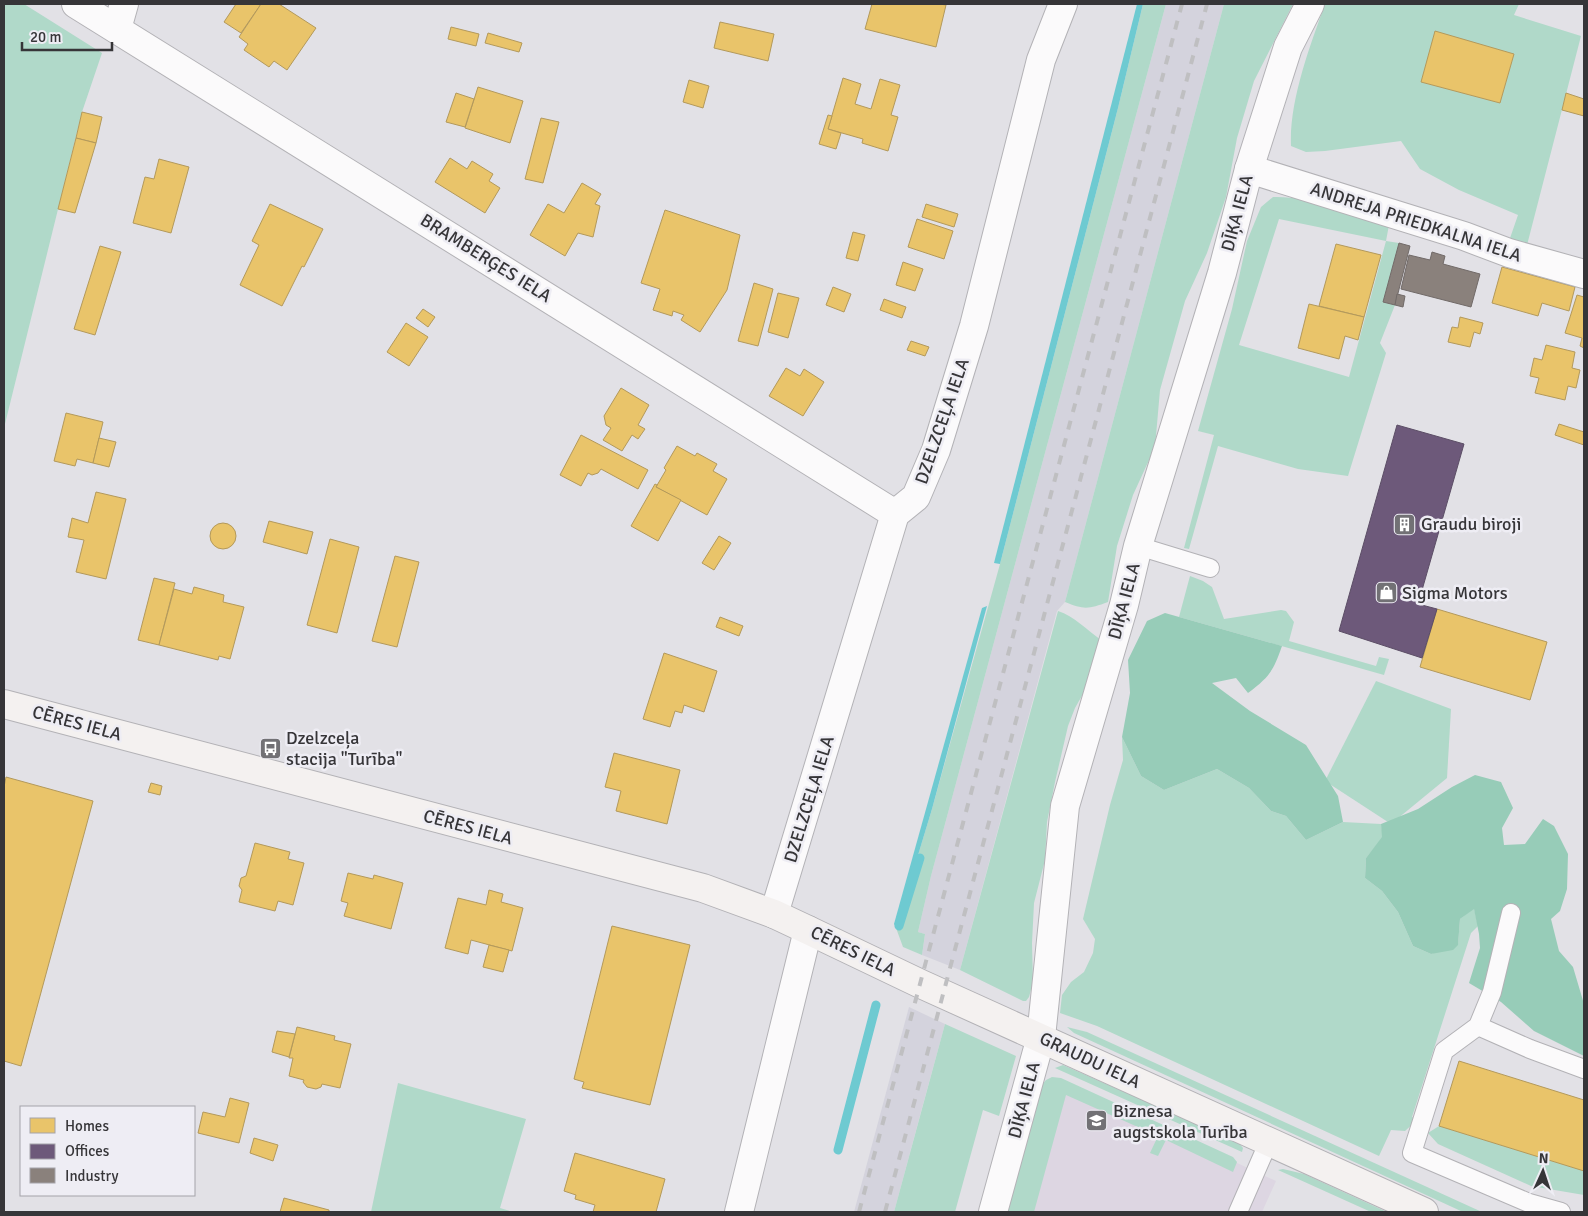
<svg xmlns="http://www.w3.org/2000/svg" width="1588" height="1216" font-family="Signika,sans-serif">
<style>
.built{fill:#d4d3dd}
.education{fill:#ddd6e2}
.green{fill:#b0d9c9;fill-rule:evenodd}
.forest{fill:#97ccb8}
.water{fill:#6ecad1}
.homes{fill:#e9c46a;stroke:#b3995b}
.offices{fill:#6d597a;stroke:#5c4e66}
.industry{fill:#8a817c;stroke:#716a68}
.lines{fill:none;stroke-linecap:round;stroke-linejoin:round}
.stream{stroke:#6ecad1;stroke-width:9}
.service-casing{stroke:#b3b2b6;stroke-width:20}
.minor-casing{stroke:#b3b2b6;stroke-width:30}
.secondary-casing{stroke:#b3b2b6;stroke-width:30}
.service{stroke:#fbfafb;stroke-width:18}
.minor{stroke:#fbfafb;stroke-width:28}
.secondary{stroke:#f4f1f0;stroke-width:28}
.rail{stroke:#bfbfc1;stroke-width:4;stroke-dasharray:9 9;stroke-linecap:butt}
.labels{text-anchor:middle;stroke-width:5;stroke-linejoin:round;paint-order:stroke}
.street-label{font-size:18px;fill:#363538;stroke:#eeedf4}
.poi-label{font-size:18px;fill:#363538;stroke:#eeedf4;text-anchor:start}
</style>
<rect width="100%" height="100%" fill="#e2e1e6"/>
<g class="built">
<polygon points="1166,4 1224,4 1065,602 1057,611 960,970 922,955 925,934 918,932 931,876"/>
<polygon points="909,1007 945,1024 922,1108 894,1212 854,1212"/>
</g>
<polygon class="education" points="1059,1080 1276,1181 1262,1212 1023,1212"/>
<g class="green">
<polygon points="4,4 24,4 102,53 82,112 4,428"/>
<polygon points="1143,4 1166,4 931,876 918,932 925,934 922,955 903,947 896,928 932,809 1000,564 1118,108"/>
<path d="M1224,4H1293L1254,81L1237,138L1226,197L1207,253L1185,301L1160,390L1155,447L1133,495L1117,546L1108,602C1089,609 1084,610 1065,602Z"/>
<path d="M1325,4H1519L1514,15L1581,36L1526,249L1508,244L1518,215L1459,190L1420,169L1401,141L1325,151L1306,152L1291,146C1289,101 1310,46 1325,4ZM1435,32L1514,54L1500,103L1421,82Z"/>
<path d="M1273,197C1309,196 1356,211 1389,225L1386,241L1399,243L1383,302L1395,305L1380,343L1386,353L1348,476L1298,469L1218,446L1189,549L1184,548L1214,435L1198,431L1232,309L1247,241L1261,207ZM1279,219L1386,241L1349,377L1239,345Z"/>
<polygon points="1190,576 1203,581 1212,587 1224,619 1281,610 1286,611 1294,622 1289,641 1376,666 1379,657 1389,659 1384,675 1179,617"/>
<path d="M1058,611C1074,616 1087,630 1101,640L1092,678L1075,708L1068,726L1055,782L1047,822L1045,860L1034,903L1032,943L1033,982L1029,997L1026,1001H1023L960,970Z"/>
<polygon points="1376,681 1451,709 1447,778 1391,824 1325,781"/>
<polygon points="1122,737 1141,776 1164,790 1217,769 1249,788 1271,811 1286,816 1306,840 1343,822 1381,824 1383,837 1366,858 1365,878 1382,891 1398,912 1413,946 1431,954 1458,944 1460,919 1474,908 1478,926 1471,933 1412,1117 1418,1119 1405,1131 1391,1130 1379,1156 1097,1026 1060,1013 1062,995 1071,982 1084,972 1093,953 1095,939 1083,919 1110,805 1123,760"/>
<polygon points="945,1024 1016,1056 999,1116 983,1110 955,1212 894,1212"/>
<polygon points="1067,1027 1087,1032 1482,1212 1463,1212 1074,1033"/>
<polygon points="1063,1065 1238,1142 1243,1148 1242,1152 1055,1068"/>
<polygon points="1052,1077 1061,1078 1233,1157 1237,1162 1233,1172 1166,1140 1158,1156 1150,1153 1158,1136 1066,1095 1034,1212 1008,1212 1041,1086 1046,1080"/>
<polygon points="398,1083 526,1119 500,1208 513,1212 371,1212"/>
<polygon points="1439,1126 1584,1171 1584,1195 1531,1186 1438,1144 1428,1133"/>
<polygon points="1283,1169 1304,1174 1387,1212 1371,1212 1278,1170"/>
</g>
<g class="forest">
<path d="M1165,613L1282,646C1273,672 1269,677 1248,693L1236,678L1212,683L1250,711L1306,745L1338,796L1343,822L1306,840L1286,816L1271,811L1249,788L1217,769L1164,790L1141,776L1122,737L1130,693L1128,660L1147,621Z"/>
<polygon points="1475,775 1501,782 1513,808 1502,828 1504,845 1525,844 1543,819 1554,826 1568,854 1567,889 1560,911 1551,919 1559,951 1573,967 1584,1004 1584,1056 1534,1031 1501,1002 1469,983 1480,948 1479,934 1474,909 1460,919 1458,945 1453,950 1431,954 1413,946 1398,912 1382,891 1365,878 1366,858 1382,837 1381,824 1418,809 1452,787"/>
</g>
<g class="water">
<polygon points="1137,4 1143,4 1118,108 1000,564 994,563"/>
<polygon points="987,606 932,809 896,928 894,924 982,608"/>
</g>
<g class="homes">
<polygon points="236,4 261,4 241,33 224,22"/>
<polygon points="261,4 279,4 316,28 287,70 274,61 269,67 244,50 248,44 239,37"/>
<polygon points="872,4 940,4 946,5 936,47 865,29"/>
<polygon points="720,22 774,34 768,61 714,48"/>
<polygon points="451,27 479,34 476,46 448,39"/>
<polygon points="1435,31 1514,54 1500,103 1421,82"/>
<polygon points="488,33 522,43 519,52 485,43"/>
<polygon points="843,78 861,84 855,104 871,109 880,79 900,85 891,115 898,117 888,151 862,143 863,139 828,129"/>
<polygon points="689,80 709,86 703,108 683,102"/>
<polygon points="478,87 523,101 510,143 465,128"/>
<polygon points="456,93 474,99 465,127 446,122"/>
<polygon points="1566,93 1584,99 1584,116 1562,110"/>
<polygon points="82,112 102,117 96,143 76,138"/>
<polygon points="828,115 832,116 828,129 841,133 836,149 819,144"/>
<polygon points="541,118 559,122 543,183 525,179"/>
<polygon points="76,138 96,143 75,213 58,209"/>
<polygon points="450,158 467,169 472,161 493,174 489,181 500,188 485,213 435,182"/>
<polygon points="159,159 189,167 171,233 133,223 145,177 154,179"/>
<polygon points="582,183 601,194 595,204 600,206 593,237 578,233 565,256 530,235 548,204 564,213"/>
<polygon points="270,204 323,229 304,267 302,266 282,306 240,285 259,245 252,241"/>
<polygon points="926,204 958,214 954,227 922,217"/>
<polygon points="665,210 740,235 727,290 700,332 681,320 684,315 673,311 672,316 653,310 660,289 641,283"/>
<polygon points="917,219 953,231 944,259 908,247"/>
<polygon points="853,232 865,235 858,261 846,258"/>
<polygon points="1336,244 1381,255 1364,317 1319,306"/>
<polygon points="100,246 121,252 95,335 74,329"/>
<polygon points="903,262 923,269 915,291 896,285"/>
<polygon points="1502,267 1575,287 1569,311 1542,303 1538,316 1492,303"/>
<polygon points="754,283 773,289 758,346 738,341"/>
<polygon points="833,287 851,294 844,312 826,305"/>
<polygon points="778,293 799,298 788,338 768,332"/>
<polygon points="1577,295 1584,297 1584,348 1580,346 1582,338 1565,333"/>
<polygon points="884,299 906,307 902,318 880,310"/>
<polygon points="1309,304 1364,317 1358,340 1345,336 1339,359 1298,348"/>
<polygon points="423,309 435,317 428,327 416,318"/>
<polygon points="1460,317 1483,323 1480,334 1474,332 1470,347 1448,342 1452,327 1458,328"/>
<polygon points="406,323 428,337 409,366 387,352"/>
<polygon points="911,341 929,347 925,356 907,350"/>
<polygon points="1546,345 1575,352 1572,368 1580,370 1576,388 1568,386 1565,400 1535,393 1539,378 1530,376 1534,358 1542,360"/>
<polygon points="786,368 800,376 804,369 824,382 803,416 769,396"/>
<polygon points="621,388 649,405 638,425 645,429 638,439 632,435 622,451 603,440 611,428 606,425 604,416"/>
<polygon points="66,413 103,422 93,463 77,459 75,466 54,461"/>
<polygon points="1559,424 1584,432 1584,445 1555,435"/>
<polygon points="581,435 648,470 638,489 601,469 598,473 592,475 588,473 581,486 560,475"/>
<polygon points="99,438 116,442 109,467 93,463"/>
<polygon points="677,446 695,456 697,453 717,464 713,471 727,479 707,515 656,487 666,470 664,468"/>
<polygon points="655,484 657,485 656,487 681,500 658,541 631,526"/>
<polygon points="96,492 126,499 106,579 76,572 84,540 68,537 72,518 88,523"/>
<polygon points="269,521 313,532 307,554 263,542"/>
<circle cx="223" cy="536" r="13"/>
<polygon points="719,536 731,543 714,570 702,563"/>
<polygon points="330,539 359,547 337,633 307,625"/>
<polygon points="395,556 419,562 397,647 372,641"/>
<polygon points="154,578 175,583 159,645 138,640"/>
<polygon points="194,587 224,595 223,602 244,607 230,659 219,656 218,660 159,645 174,589 192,594"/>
<polygon points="1437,609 1547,642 1530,700 1420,667"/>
<polygon points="720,617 743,626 739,636 716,627"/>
<polygon points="664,653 717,671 704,712 684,705 682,713 675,711 670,727 643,719"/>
<polygon points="614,753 680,770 667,824 616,811 621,791 605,787"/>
<polygon points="6,777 93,801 21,1066 4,1061 4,787"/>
<polygon points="151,783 162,786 160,795 148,792"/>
<polygon points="255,843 290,852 288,859 304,863 293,905 278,901 275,911 239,902 242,890 239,886 241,878 246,876"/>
<polygon points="348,873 373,879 374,875 403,883 391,929 344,916 348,903 341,901"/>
<polygon points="489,890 503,894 501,902 523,908 512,951 471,940 468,954 445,948 458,898 486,905"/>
<polygon points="612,926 690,945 650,1105 582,1088 584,1082 574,1079"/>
<polygon points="489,945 509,950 503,972 483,967"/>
<polygon points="297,1027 335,1036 334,1040 351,1044 340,1088 322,1084 321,1087 316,1089 307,1087 303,1082 304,1080 289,1076 293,1058 289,1058"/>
<polygon points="277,1031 295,1034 289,1057 272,1052"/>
<polygon points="1459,1061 1584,1100 1584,1171 1439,1126"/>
<polygon points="230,1098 249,1103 239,1143 198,1133 203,1112 225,1117"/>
<polygon points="254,1138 278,1145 273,1161 250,1153"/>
<polygon points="575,1153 665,1179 656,1212 593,1212 595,1205 575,1199 576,1195 564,1191"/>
<polygon points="284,1198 329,1210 329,1212 280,1212"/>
</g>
<polygon class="offices" points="1397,425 1464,444 1418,604 1437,609 1422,658 1339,631"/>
<g class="industry">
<polygon points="1399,243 1410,246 1395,305 1383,302"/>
<polygon points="1432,252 1445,256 1443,264 1480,274 1471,307 1401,289 1409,255 1430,260"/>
<polygon points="1397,294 1405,296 1403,307 1395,305"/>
</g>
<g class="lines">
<g class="stream">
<polyline points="899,926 920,858"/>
<polyline points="838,1150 876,1005"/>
</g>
<defs>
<g id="service">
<polyline points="1138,546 1210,568"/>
<polyline points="1511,913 1492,992 1478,1026 1444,1051 1412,1153 1529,1203 1561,1212"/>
<polyline points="1478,1026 1530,1049 1584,1069"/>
<polyline points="1238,1212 1269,1141"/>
</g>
<g id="minor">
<polyline points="76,4 895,514"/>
<polyline points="117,29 124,4"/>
<polyline points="1249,169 1464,236 1509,253 1584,274"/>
<polyline points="774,914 895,514 916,497 936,450 974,326 1041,60 1063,4"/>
<polyline points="739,1212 808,930"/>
<polyline points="993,1212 1041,1037 1065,806 1124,605 1138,546 1222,273 1249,169 1288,47 1310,4"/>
</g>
<polyline id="secondary" points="4,704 703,888 774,914 808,930 921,984 1424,1212"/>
</defs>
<use href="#service" class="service-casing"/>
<use href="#minor" class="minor-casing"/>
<use href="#secondary" class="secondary-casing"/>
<use href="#service" class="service"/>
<use href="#minor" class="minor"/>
<use href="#secondary" class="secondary"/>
<g class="rail">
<polyline points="859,1212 1182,4"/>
<polyline points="885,1212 1207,4"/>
</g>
</g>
<defs>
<symbol id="building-square" viewBox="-11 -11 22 22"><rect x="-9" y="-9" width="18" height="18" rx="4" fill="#727175" stroke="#eeedf4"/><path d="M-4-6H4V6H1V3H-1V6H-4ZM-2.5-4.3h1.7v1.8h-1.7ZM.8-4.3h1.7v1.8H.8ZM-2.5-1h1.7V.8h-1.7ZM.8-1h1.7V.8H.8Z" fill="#fff"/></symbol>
<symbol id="shop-square" viewBox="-11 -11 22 22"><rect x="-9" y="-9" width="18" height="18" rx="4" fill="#727175" stroke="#eeedf4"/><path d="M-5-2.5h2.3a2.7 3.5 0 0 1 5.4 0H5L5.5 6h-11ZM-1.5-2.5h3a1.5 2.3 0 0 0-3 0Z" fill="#fff"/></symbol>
<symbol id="bus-square" viewBox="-11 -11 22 22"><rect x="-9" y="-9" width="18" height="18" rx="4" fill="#727175" stroke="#eeedf4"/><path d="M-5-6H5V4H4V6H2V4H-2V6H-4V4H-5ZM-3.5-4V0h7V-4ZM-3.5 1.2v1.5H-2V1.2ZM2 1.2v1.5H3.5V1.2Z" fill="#fff"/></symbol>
<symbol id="university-square" viewBox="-11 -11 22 22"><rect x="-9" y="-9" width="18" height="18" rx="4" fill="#727175" stroke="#eeedf4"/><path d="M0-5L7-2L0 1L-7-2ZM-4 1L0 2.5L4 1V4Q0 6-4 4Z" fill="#fff"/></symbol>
</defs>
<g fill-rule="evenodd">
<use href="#building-square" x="1392" y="512" width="25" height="25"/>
<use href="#shop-square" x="1374" y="580" width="25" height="25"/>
<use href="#bus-square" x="258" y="736" width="25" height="25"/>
<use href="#university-square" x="1084" y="1108" width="25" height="25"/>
</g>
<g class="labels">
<g class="street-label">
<text transform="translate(1237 213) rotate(-75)" y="6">DĪĶA IELA</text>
<text transform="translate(1416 222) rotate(18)" y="6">ANDREJA PRIEDKALNA IELA</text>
<text transform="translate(486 258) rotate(32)" y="6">BRAMBERĢES IELA</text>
<text transform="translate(942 421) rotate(-71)" y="6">DZELZCEĻA IELA</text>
<text transform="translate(1124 601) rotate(-75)" y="6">DĪĶA IELA</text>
<text transform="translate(77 723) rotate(15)" y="6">CĒRES IELA</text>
<text transform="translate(809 799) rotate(-73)" y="6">DZELZCEĻA IELA</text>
<text transform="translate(468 827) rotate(15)" y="6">CĒRES IELA</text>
<text transform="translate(853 951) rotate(26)" y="6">CĒRES IELA</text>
<text transform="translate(1090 1060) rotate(25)" y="6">GRAUDU IELA</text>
<text transform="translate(1024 1100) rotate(-75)" y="6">DĪĶA IELA</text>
</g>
<g class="poi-label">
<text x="1421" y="530">Graudu biroji</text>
<text x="1402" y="599">Sigma Motors</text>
<text x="286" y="744">Dzelzceļa<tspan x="286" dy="21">stacija "Turība"</tspan></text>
<text x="1113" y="1117">Biznesa<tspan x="1113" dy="21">augstskola Turība</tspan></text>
</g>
</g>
<rect width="1588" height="1216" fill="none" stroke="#363538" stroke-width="10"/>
<rect x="20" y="1106" width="175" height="90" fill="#eeedf4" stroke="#a4a3a9"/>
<rect x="30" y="1118" width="25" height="15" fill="#e9c46a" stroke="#a4a3a9"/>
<text x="65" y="1131" font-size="15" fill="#363538">Homes</text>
<rect x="30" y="1144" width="25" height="15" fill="#6d597a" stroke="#a4a3a9"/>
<text x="65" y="1156" font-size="15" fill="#363538">Offices</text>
<rect x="30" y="1168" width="25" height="15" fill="#8a817c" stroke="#a4a3a9"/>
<text x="65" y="1181" font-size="15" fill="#363538">Industry</text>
<g transform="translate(1543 1171) rotate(3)" stroke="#eeedf4" stroke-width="4" paint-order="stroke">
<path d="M0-4L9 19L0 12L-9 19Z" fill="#363538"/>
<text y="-8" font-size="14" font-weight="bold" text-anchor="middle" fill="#363538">N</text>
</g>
<path d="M22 42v8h90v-8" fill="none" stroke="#363538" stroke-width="2.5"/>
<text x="30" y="42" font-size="15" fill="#363538" stroke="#eeedf4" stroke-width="4" paint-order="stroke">20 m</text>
</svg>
